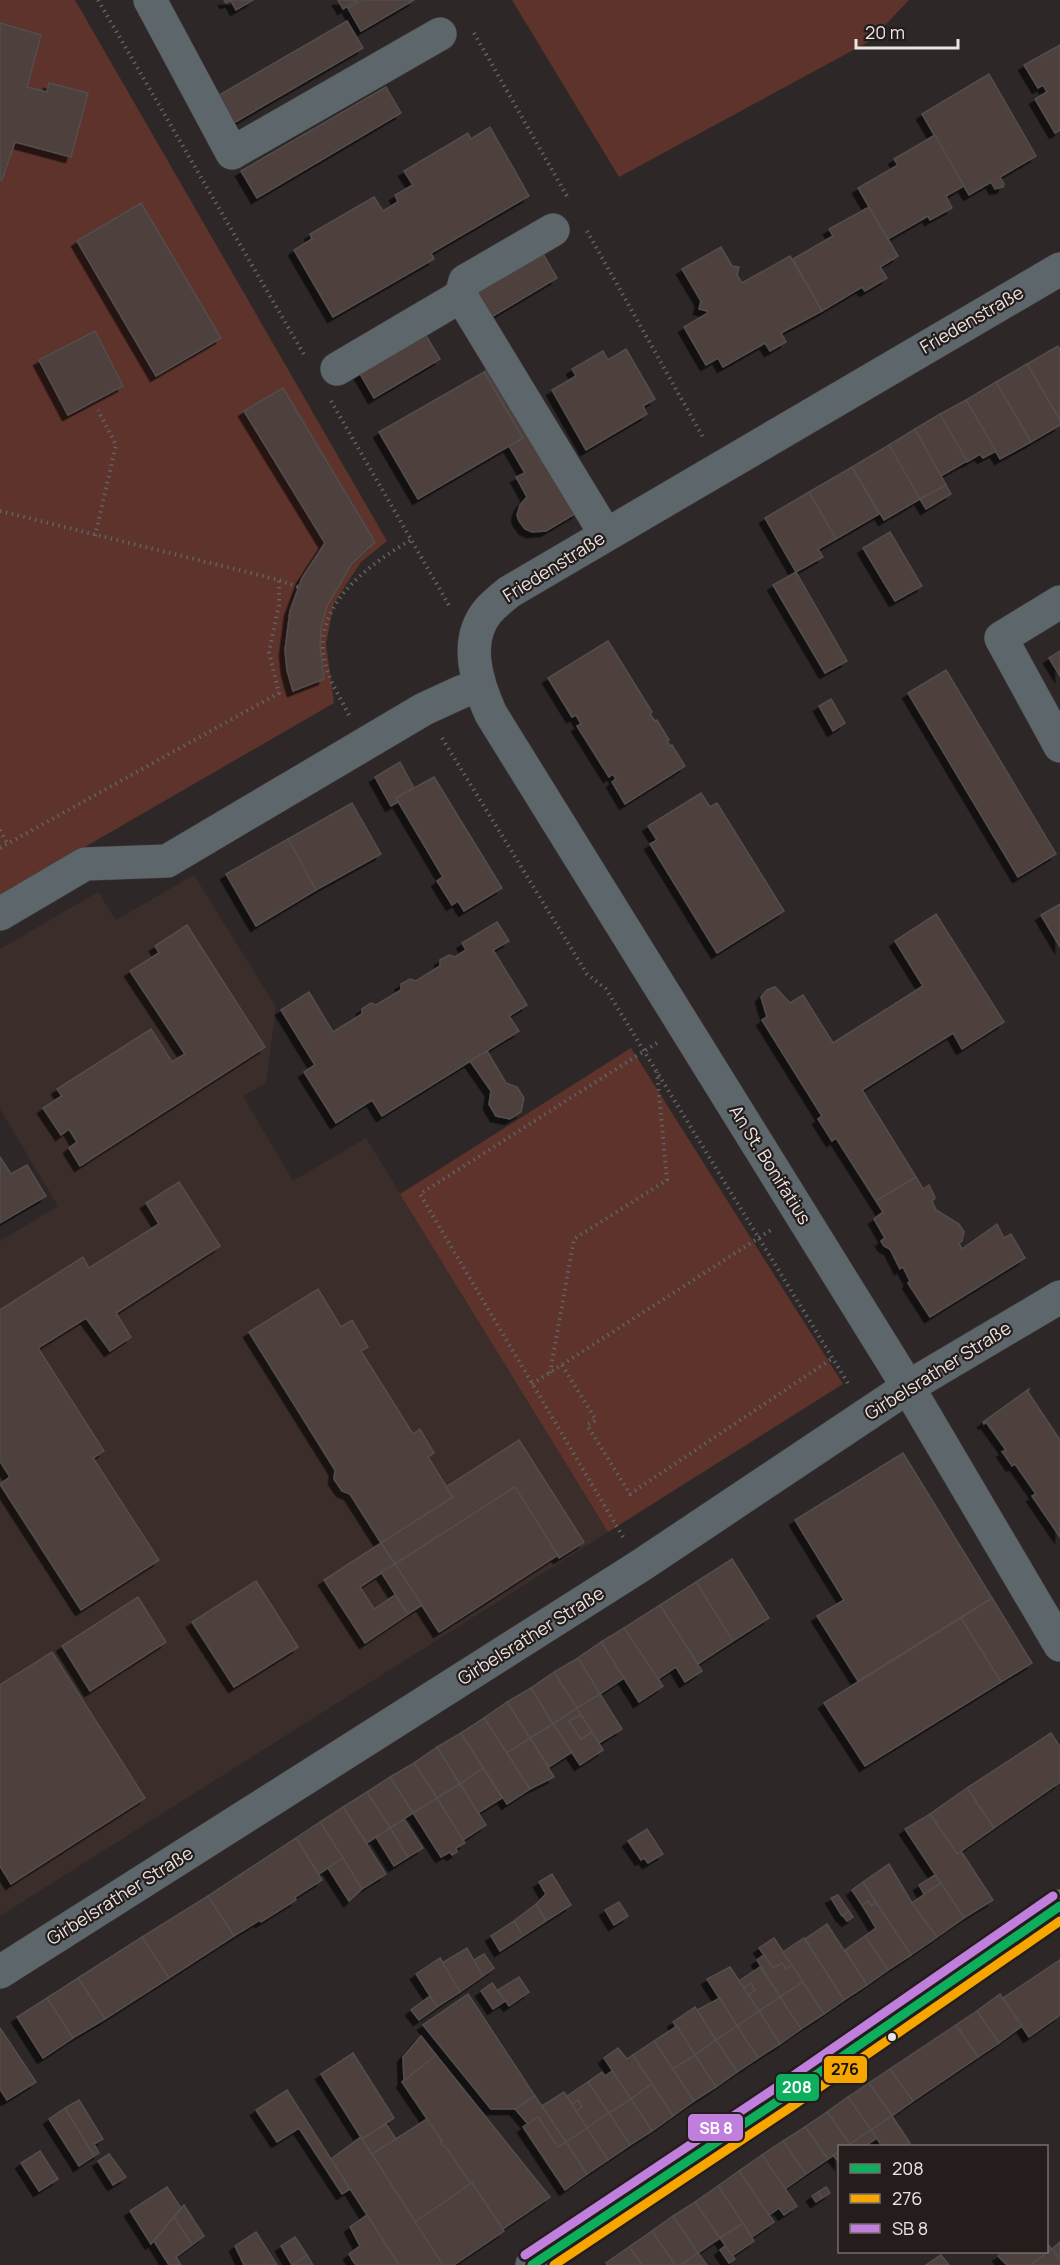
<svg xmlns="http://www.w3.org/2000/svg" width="1060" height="2265" font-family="Manrope,sans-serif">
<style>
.built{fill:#3b2d2a}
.green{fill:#5d332b}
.building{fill:#4e3f3d;stroke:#524e4d;stroke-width:1.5;filter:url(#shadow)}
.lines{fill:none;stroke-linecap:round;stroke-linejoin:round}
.minor-casing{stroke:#474342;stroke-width:34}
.major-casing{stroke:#474342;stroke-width:34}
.path{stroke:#5f6365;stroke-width:4;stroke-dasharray:1.5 4.5;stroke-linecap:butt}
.minor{stroke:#5d666a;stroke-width:33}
.major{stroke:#5e666a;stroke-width:33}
.bus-1-casing{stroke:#251d1c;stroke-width:14}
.bus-2-casing{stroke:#251d1c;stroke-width:14}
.bus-3-casing{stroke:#251d1c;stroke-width:14}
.bus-1{stroke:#0daf5c;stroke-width:9}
.bus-2{stroke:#f7a600;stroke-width:9}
.bus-3{stroke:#c07fdc;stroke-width:9}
.bus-dot{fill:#eae5e3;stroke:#251d1c;stroke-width:2}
.labels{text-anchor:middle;stroke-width:4.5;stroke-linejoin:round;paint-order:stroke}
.street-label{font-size:18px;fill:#eae5e3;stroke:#251d1c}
.line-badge{stroke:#251d1c;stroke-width:2}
.badge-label{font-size:16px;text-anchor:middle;font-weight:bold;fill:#fff}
.pale-badge-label{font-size:16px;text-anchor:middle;font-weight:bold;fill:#111}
</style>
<defs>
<filter id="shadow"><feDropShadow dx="-5.5" dy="5.5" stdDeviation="0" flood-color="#0009"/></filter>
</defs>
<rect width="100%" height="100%" fill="#2d2827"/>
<polygon class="built" points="194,875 276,1007 266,1083 243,1096 293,1181 366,1138 608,1532 0,1916 0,1241 58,1206 0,1109 0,949 98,892 116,920"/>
<g class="green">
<polygon points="0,0 75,0 387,541 361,562 334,603 326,644 334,703 0,896"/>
<polygon points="512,0 909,0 870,41 619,177"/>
<polygon points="631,1048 843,1384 608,1532 400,1194"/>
</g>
<g class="building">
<polygon points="224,0 253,0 236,10 231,1 226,3"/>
<polygon points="338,0 359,0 343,9"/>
<polygon points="363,0 414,0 361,31 348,8"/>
<polygon points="347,21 363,48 232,124 216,97"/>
<polygon points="0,23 41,35 27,87 47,92 49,83 88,93 71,157 15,142 2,180 0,180"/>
<polygon points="1060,45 1060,130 1055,133 1035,99 1047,92 1043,85 1038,88 1024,65"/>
<polygon points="989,74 1036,156 1000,177 1004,184 1003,187 995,189 991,182 969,195 922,114"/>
<polygon points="386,87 401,113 257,198 241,171"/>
<polygon points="490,127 529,196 431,253 434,259 333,317 294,250 312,239 310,234 374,197 383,211 398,202 395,195 413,185 404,171 468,133 471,139"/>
<polygon points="935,135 964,186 946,196 952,208 930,220 928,216 888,239 858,188 898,165 894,159"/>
<polygon points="141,203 221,338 156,376 77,241"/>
<polygon points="869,207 898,256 880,267 887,278 865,291 862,287 822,311 793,259 833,236 829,229"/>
<polygon points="721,247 732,266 739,267 737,275 742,283 790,256 822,311 781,333 786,342 770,351 765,343 723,367 718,358 706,365 684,327 708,313 707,311 699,309 701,301 682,269"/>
<polygon points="543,254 557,278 488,319 473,295"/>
<polygon points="95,331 123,386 68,415 39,360"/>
<polygon points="425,334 440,359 374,398 359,372"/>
<polygon points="1058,346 1060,350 1060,420 1027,364"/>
<polygon points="626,349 655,399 643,406 647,414 586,450 552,390 576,376 572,369 603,351 608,360"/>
<polygon points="1027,364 1060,420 1060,425 1031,442 996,382"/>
<polygon points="491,368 542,457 540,458 542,463 548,460 578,512 546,531 532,532 525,529 519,521 517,515 520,505 527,497 516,477 525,473 509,446 523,438 484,372"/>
<polygon points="484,372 523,438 418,499 379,432"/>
<polygon points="996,382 1031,442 1000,459 966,400"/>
<polygon points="283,388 375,542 351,565 327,606 321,628 320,647 324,679 293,691 287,670 285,650 290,611 302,578 325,543 244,411"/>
<polygon points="966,400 996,451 983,458 980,454 967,462 940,414"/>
<polygon points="940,414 967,461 941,476 915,429"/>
<polygon points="915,429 946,485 920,499 889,445"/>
<polygon points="889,445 920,499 884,520 852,467"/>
<polygon points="852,467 879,514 836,539 809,492"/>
<polygon points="946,485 951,494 926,509 920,499"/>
<polygon points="809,492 836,539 818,549 823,557 796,572 765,518"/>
<polygon points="890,532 922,586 895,601 863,548"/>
<polygon points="796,572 847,661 825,673 773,585"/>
<polygon points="608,641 652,712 650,714 655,721 657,720 669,740 667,741 670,746 672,745 685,766 625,804 612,782 616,779 613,774 609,777 577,726 581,724 576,715 572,717 548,678"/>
<polygon points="1060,651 1060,676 1049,658"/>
<polygon points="946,670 1056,854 1018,877 908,693"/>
<polygon points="831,699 845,723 833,731 819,706"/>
<polygon points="400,762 414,788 396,798 398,802 391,806 375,777"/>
<polygon points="434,777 502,888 464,911 458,901 452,905 437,881 443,877 396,798"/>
<polygon points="701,793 710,807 717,803 784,911 717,953 650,844 657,840 648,826"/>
<polygon points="352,803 381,854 316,890 288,839"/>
<polygon points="288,839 316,890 256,926 226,874"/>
<polygon points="1060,904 1060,947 1041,915"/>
<polygon points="936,914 1004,1022 962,1049 953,1033 862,1090 916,1177 876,1201 836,1138 832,1141 818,1119 822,1116 762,1020 767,1017 761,997 767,990 775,987 790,1003 803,995 833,1043 923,986 895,941"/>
<polygon points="497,922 509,941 493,950 527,1005 509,1016 519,1031 382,1116 372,1100 336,1123 304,1072 315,1065 281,1010 309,992 333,1032 362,1014 362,1009 371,1003 376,1005 401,990 401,984 410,979 416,981 440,966 440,960 449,955 455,957 466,950 462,943"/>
<polygon points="187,925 265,1047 80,1166 69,1148 77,1142 69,1129 61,1135 43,1108 62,1096 57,1089 151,1029 172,1062 185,1054 130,971 159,953 155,946"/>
<polygon points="487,1051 506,1083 517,1087 524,1098 521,1112 510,1119 496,1116 489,1104 491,1091 470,1061"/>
<polygon points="0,1157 11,1174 27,1165 46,1196 0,1223"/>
<polygon points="916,1177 923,1189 929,1185 934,1195 935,1198 932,1201 936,1210 959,1224 964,1232 962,1241 959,1243 962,1249 997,1224 1004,1238 1011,1234 1025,1258 930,1317 908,1283 910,1281 903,1267 900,1269 890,1249 884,1246 881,1241 885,1238 874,1219 883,1212 876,1201"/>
<polygon points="179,1182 220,1246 116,1313 131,1337 110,1351 86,1318 38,1348 104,1451 93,1458 159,1560 81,1610 0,1484 10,1477 0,1461 0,1310 83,1257 89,1268 159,1224 146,1203"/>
<polygon points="318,1289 341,1327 352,1320 368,1347 361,1351 413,1434 420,1429 434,1453 428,1457 453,1497 381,1543 350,1494 342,1491 334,1479 335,1470 249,1332"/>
<polygon points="1029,1389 1028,1392 1060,1440 1060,1537 1032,1496 1036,1494 1015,1464 1012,1466 1004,1454 1002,1452 1006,1450 986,1422 984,1424 983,1422"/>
<polygon points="519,1440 584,1542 559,1558 515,1487 395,1564 381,1543 453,1497 446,1487"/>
<polygon points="903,1453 992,1598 858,1681 817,1616 844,1600 795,1520"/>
<polygon points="515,1487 558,1555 439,1632 395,1564"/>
<polygon points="381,1543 395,1564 360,1587 374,1609 395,1595 408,1614 365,1643 324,1580"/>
<polygon points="732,1559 769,1618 733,1641 696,1582"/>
<polygon points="395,1564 422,1605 408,1614 381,1572"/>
<polygon points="256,1581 298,1647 234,1687 192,1622"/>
<polygon points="696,1582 733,1641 698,1664 660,1605"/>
<polygon points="138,1597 166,1642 90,1691 62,1646"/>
<polygon points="992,1598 1032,1663 1001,1682 961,1618"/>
<polygon points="660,1605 702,1671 685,1682 676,1667 658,1679 624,1628"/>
<polygon points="961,1618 1001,1682 865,1766 824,1703"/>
<polygon points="624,1628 663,1686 639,1702 601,1642"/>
<polygon points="601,1642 624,1678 600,1694 578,1658"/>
<polygon points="52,1652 145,1798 11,1884 0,1866 0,1685"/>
<polygon points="578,1658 600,1694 577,1708 554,1672"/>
<polygon points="554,1672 577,1708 553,1724 531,1688"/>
<polygon points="531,1688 553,1724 530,1738 507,1702"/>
<polygon points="600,1694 622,1729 599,1743 577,1708"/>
<polygon points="507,1702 530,1738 507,1753 484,1718"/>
<polygon points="577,1708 581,1715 569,1721 581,1739 592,1732 603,1750 580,1765 553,1724"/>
<polygon points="581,1715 592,1732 581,1739 569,1721"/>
<polygon points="484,1718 530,1789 507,1804 461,1733"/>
<polygon points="553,1724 572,1752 549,1767 530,1738"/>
<polygon points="461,1733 483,1768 460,1784 437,1747"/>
<polygon points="1051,1733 1060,1747 1060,1782 994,1828 967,1788"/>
<polygon points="530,1738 554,1777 530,1789 507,1753"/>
<polygon points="437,1747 460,1784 437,1798 414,1763"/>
<polygon points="414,1763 437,1798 413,1813 390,1777"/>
<polygon points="483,1768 502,1798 478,1813 460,1784"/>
<polygon points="390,1777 413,1813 390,1828 367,1792"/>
<polygon points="460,1784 486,1825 463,1840 437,1798"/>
<polygon points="967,1788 994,1828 957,1854 930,1814"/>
<polygon points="367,1792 390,1828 367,1843 343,1807"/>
<polygon points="437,1798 465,1843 456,1848 457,1852 452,1855 450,1852 441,1857 413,1813"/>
<polygon points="343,1807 386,1874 362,1889 320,1822"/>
<polygon points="930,1814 957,1854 961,1851 993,1900 964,1918 905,1829"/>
<polygon points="404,1819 423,1848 408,1857 390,1828"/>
<polygon points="320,1822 343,1858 319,1874 296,1838"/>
<polygon points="390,1828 408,1857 394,1866 376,1837"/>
<polygon points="647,1829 663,1854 648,1863 644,1858 641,1860 628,1841"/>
<polygon points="296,1838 322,1880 295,1897 296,1900 261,1922 260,1920 234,1936 208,1896"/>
<polygon points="343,1858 362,1889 349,1901 328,1868"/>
<polygon points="889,1864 912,1903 937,1937 911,1955 863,1882"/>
<polygon points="552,1874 571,1905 546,1921 536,1904 546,1894 539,1882"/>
<polygon points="935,1875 941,1883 924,1894 919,1885"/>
<polygon points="863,1882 876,1903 871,1906 869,1901 862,1905 852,1890"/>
<polygon points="941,1883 964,1918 937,1937 912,1903"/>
<polygon points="838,1895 849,1911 842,1916 831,1898"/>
<polygon points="208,1896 234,1936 169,1978 142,1937"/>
<polygon points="869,1901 871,1906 876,1903 911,1955 888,1970 865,1936 876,1928 862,1905"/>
<polygon points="619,1902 628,1916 614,1925 605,1910"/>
<polygon points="536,1904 546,1921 523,1936 514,1921"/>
<polygon points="849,1911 853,1917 847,1921 843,1916"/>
<polygon points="514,1921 523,1936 500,1951 491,1936"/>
<polygon points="827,1924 867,1985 844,2000 805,1939"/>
<polygon points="865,1936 888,1970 867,1985 845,1950"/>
<polygon points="142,1937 169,1978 105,2019 78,1978"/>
<polygon points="774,1938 792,1965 786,1969 782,1963 773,1968 759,1948"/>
<polygon points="804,1938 844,2000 824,2014 783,1952"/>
<polygon points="467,1948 483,1976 460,1992 442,1963"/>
<polygon points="484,1954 494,1968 483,1976 474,1960"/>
<polygon points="764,1955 773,1968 782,1963 786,1969 792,1965 803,1982 780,1997 757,1960"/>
<polygon points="440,1958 460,1992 437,2007 416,1974"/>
<polygon points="1060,1960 1060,2015 1029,2037 1003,1998"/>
<polygon points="730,1967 759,2011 737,2026 707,1979"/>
<polygon points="760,1967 780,1997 759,2011 748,1995 755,1990 751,1983 744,1988 739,1981"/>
<polygon points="519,1977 529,1992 509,2006 498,1990"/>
<polygon points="78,1978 105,2019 73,2038 47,1998"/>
<polygon points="803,1982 824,2014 801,2029 780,1997"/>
<polygon points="492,1983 505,2001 493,2009 481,1991"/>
<polygon points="751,1983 755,1990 748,1995 744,1988"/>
<polygon points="468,1994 535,2096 515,2109 491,2109 423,2025"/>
<polygon points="1000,1994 1022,2026 999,2043 977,2011"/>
<polygon points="430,1996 437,2007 419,2020 411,2010"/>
<polygon points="780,1997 801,2029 780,2044 759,2011"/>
<polygon points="47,1998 73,2038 43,2058 17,2017"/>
<polygon points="720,1998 737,2026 716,2040 697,2010"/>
<polygon points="695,2007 716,2040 695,2055 673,2022"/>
<polygon points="759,2011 780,2044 758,2058 737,2026"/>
<polygon points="977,2011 999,2043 978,2057 956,2025"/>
<polygon points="956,2025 978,2057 913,2101 890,2069"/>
<polygon points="677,2026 695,2055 673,2069 654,2041"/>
<polygon points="737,2026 758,2058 737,2072 716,2040"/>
<polygon points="0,2028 36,2082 7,2100 0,2089"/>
<polygon points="421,2036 436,2055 404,2081 403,2057"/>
<polygon points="716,2040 737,2072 716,2087 695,2055"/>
<polygon points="654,2041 694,2101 673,2116 633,2055"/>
<polygon points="618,2048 627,2059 633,2055 652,2084 631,2099 604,2058"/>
<polygon points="353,2053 394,2118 362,2139 321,2074"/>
<polygon points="436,2055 550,2197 503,2229 472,2183 471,2184 445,2146 443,2146 440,2142 442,2141 402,2082"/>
<polygon points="695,2055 716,2087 694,2101 673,2069"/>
<polygon points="890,2069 913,2101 892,2116 869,2083"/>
<polygon points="612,2071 631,2099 609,2113 588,2082 602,2072 605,2076"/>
<polygon points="588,2082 609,2113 587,2128 576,2111 582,2107 578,2100 572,2104 567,2096"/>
<polygon points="869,2083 892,2116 871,2130 848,2097"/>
<polygon points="652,2084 673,2116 652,2131 631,2099"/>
<polygon points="287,2090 350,2189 342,2194 299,2128 277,2142 256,2110"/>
<polygon points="564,2092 587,2128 566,2142 542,2106"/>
<polygon points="535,2096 566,2142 558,2147 538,2117 528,2124 515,2109"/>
<polygon points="848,2097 871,2130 850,2144 827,2112"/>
<polygon points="631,2099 652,2131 630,2145 609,2113"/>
<polygon points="79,2100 103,2139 94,2144 99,2153 94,2156 65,2108"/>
<polygon points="578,2100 582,2107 576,2111 572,2104"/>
<polygon points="65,2108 94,2156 79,2166 49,2119"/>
<polygon points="827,2112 850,2144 840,2146 840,2151 828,2159 805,2127"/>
<polygon points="609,2113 630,2145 608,2160 587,2128"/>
<polygon points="892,2116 910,2143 904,2146 882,2146 871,2130"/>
<polygon points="538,2117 558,2147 566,2142 587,2174 565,2190 523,2127"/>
<polygon points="427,2119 442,2141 440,2142 443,2146 445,2146 471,2184 415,2222 372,2154"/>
<polygon points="386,2124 396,2139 372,2154 362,2139"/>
<polygon points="805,2127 828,2159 806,2174 783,2141"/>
<polygon points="587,2128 608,2160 587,2174 566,2142"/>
<polygon points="871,2130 877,2138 865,2146 851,2146 850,2144"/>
<polygon points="361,2137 362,2139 443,2265 399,2265 331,2159"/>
<polygon points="783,2141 806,2174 785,2189 762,2155"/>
<polygon points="40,2151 58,2179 39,2191 21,2163"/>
<polygon points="840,2151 840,2164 833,2155"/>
<polygon points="109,2154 126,2177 113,2185 98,2161"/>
<polygon points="762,2155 797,2206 784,2215 779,2208 769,2215 739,2171"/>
<polygon points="739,2171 774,2222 752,2237 718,2186"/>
<polygon points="472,2183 504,2231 454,2265 443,2265 415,2222"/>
<polygon points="718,2186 743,2223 720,2238 695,2202"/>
<polygon points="167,2187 181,2208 151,2244 130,2211"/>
<polygon points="826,2187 830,2193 822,2198 818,2192"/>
<polygon points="818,2192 822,2198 816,2202 812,2196"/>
<polygon points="695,2202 720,2238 698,2253 673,2216"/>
<polygon points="184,2205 204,2236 192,2245 174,2217"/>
<polygon points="367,2215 399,2265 356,2265 353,2261 349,2254 360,2246 350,2227"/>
<polygon points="673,2216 698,2253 680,2265 675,2265 652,2231"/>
<polygon points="174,2217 192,2245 176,2257 181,2265 169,2265 154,2241"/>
<polygon points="743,2223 754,2241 732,2256 720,2238"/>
<polygon points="652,2231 675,2265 642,2265 629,2247"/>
<polygon points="256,2232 277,2265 244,2265 235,2246"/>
<polygon points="295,2237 307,2255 292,2265 281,2246"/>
<polygon points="1060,2242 1060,2260 1052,2249"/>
<polygon points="1046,2243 1052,2249 1031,2265 1007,2265 998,2256 1004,2252 1046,2252"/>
<polygon points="725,2246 735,2259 729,2263 720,2250"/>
<polygon points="629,2247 642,2265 607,2265 606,2263"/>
<polygon points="1052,2249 1060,2260 1060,2265 1031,2265"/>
<polygon points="698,2253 707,2265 680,2265"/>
<polygon points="307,2255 313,2265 293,2265"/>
<polygon points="941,2255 949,2265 926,2265"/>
</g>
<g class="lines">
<defs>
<g id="minor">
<polyline points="150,0 232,153 440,34"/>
<polyline points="553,230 465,281 461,296 606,535"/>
<path d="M1060,269L509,592C502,598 494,604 488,611C463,641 477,683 491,714L908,1387L1060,1645"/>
<polyline points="337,369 461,296"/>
<polyline points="1060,602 1001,638 1060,746"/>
<polyline points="0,914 85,864 167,861 424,709 461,692 478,686"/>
<polyline points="0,1972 640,1566 908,1387 1060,1297"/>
</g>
<polyline id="major" points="532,2265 784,2097 1060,1906"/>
</defs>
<use href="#minor" class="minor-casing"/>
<use href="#major" class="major-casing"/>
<g class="path">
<polyline points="98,0 306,358"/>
<polyline points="474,33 568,198"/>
<polyline points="587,231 704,439"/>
<polyline points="331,401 450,607"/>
<polyline points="0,511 279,580 298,587"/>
<polyline points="95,536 116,445 98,410"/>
<path d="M349,715C342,701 333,687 328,673C305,610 365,567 411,540"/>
<polyline points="442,738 587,974 606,989 849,1385"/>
<polyline points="0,830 7,843"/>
<polyline points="0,848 279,693 269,652 279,605 279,580"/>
<polyline points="562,1365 596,1420 587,1425 630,1494 833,1358"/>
<polyline points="550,1373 574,1239 667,1180 657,1072"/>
<polyline points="532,1384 771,1230"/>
<polyline points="623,1537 420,1194 657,1043"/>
</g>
<use href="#minor" class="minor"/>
<use href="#major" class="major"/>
<defs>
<polyline id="bus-1" points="532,2265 784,2097 1060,1906"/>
<polyline id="bus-2" points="554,2265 791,2107 1060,1921"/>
<polyline id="bus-3" points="525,2255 777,2087 1053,1896"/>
</defs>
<use href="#bus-1" class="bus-1-casing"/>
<use href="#bus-2" class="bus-2-casing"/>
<use href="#bus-3" class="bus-3-casing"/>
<use href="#bus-1" class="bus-1"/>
<use href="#bus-2" class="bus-2"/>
<use href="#bus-3" class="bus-3"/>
</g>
<circle class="bus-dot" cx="892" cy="2037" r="5"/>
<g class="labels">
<g class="street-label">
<text transform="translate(972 320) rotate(-30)" y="6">Friedenstraße</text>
<text transform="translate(554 567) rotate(-32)" y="6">Friedenstraße</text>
<text transform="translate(770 1165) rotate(58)" y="6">An St. Bonifatius</text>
<text transform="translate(938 1371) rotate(-32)" y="6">Girbelsrather Straße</text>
<text transform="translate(531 1636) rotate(-32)" y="6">Girbelsrather Straße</text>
<text transform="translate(120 1896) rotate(-32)" y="6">Girbelsrather Straße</text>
</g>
</g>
<g class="line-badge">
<rect x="823" y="2055" width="45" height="29" rx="6" fill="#f7a600"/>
<rect x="775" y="2073" width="45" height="29" rx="6" fill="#0daf5c"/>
<rect x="687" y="2113" width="57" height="29" rx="6" fill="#c07fdc"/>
</g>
<g class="badge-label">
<text x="797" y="2093">208</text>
<text x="716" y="2134">SB 8</text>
</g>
<g class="pale-badge-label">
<text x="845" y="2075">276</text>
</g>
<rect x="838" y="2145" width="210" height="108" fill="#251d1c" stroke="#746d6c" stroke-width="1.5"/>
<rect x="850" y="2164" width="30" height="9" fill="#0daf5c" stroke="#746d6c" stroke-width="1.5"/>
<text x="892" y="2175" font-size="18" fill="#eae5e3">208</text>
<rect x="850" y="2194" width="30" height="9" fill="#f7a600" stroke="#746d6c" stroke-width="1.5"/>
<text x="892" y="2205" font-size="18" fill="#eae5e3">276</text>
<rect x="850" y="2224" width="30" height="9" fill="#c07fdc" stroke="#746d6c" stroke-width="1.5"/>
<text x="892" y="2235" font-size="18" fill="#eae5e3">SB 8</text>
<path d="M856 39v9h102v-9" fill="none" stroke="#eae5e3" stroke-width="3"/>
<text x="865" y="39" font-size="18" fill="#eae5e3" stroke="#251d1c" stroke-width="4.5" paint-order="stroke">20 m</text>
</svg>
